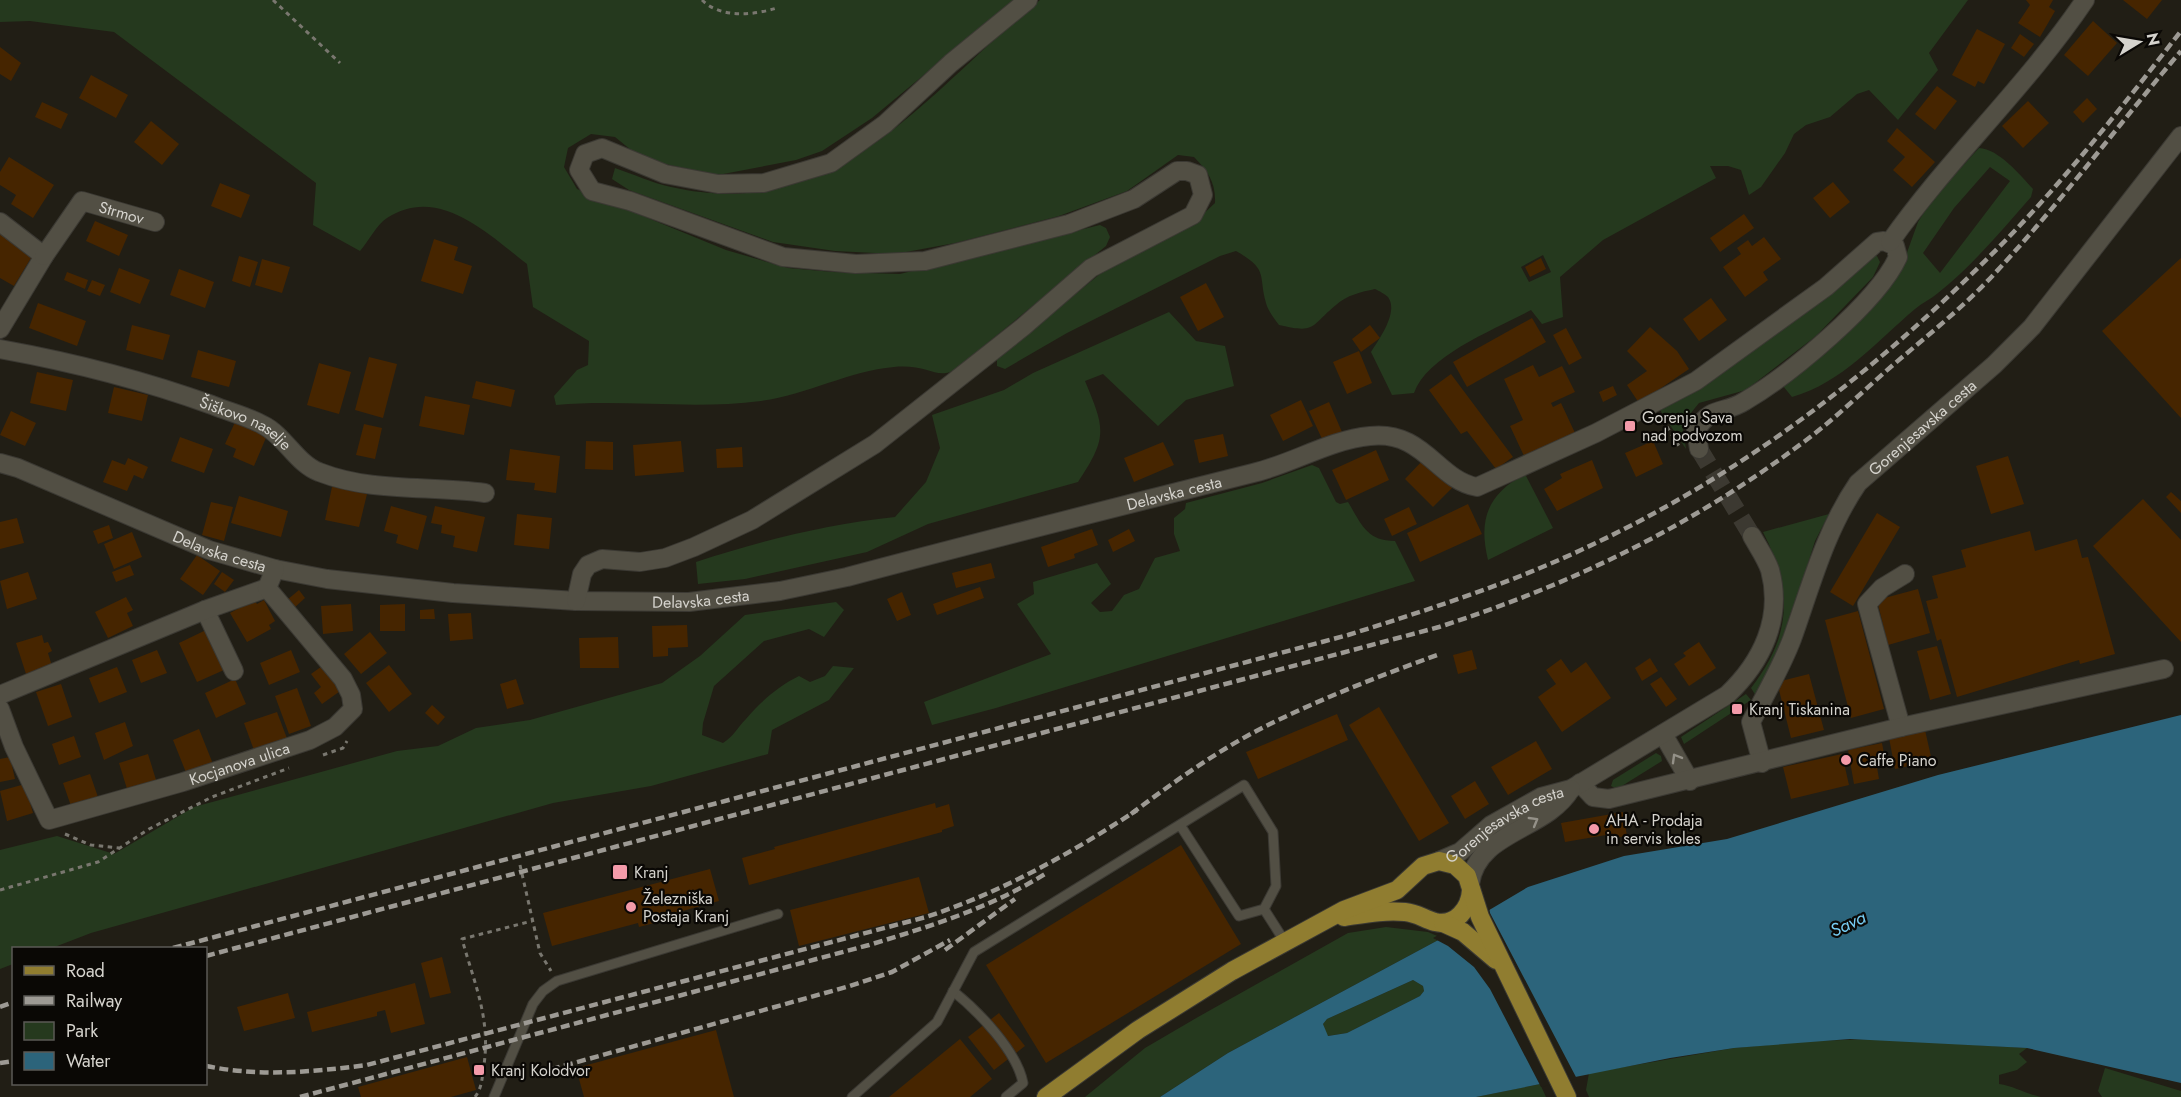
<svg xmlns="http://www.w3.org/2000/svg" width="2181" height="1097" font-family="Jost,sans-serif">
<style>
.green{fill:#25391e;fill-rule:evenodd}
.water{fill:#2c647b;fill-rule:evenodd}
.pier{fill:#211e15}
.building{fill:#462500}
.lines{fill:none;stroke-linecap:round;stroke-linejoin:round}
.street-tunnel{stroke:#3c3931;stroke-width:18;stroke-dasharray:18 9;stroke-linecap:butt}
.lane-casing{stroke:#3b3933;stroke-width:11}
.street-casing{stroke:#3b3933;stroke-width:20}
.secondary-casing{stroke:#3b3933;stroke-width:20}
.primary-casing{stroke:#3b3933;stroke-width:20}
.path{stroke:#79776f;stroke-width:3;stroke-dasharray:4.5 4.5;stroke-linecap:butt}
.lane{stroke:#524f44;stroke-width:9}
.street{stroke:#524f44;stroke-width:18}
.secondary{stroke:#524f44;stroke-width:18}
.primary{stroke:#907d30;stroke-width:18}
.rail{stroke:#9d9a94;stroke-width:4.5;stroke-dasharray:9 4.5;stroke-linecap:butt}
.oneway{stroke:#949188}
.poi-dot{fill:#f39aa9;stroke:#0a0805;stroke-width:2}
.labels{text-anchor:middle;stroke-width:4.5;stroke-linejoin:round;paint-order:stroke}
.street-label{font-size:16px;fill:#d5d3cd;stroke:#0a0805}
.poi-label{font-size:16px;fill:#d5d3cd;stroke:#0a0805;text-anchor:start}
.water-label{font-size:18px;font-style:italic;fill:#77cdf3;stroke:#0a0805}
</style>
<rect width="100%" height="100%" fill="#211e15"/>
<g class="green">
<path d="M0,0H1014L872,118L822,151L796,160L718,175L665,164L636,154L615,137L591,134L568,148L564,167L577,189L726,250L788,268L833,272L900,274L1100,225L1106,228L1110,237L1106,246L980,349C938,393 940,363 894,367C849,371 806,395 761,401C693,410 624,399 556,405L554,396L577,370L588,365L589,341L533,307L527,264C489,235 439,184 387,218C376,225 369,241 360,251L313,225L316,183L114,32L30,21L0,22Z"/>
<path d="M1040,0H1968L1929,53L1938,70L1898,120L1869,90L1857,94L1830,117L1806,125L1794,134L1785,153L1761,187L1749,195L1741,170L1728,166H1710L1716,178L1603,240L1560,277L1563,317L1542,324L1531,310C1496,329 1427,355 1414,393L1392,395L1371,352C1379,339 1399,312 1388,297C1385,294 1379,291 1375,289C1361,292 1347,295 1336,305C1310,326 1317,334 1279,325C1274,318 1268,311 1266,303C1258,274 1269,270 1236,251L1220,256L1067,333L1005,369L997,366V358L1111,265L1199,218L1215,203C1216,183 1208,171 1194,157L1178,155L1127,191L1059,216L955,243L895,254L835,251L773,242L629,190L612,179L615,168C633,174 652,183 671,187C839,225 925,93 1040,0ZM1543,255L1551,272L1529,282L1521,267Z"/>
<path d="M1979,148C1999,149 2020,175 2033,189L2031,197C2002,230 1972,266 1938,293C1931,299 1922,303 1915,309C1877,341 1842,383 1792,397L1783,386L1885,290L1900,272L1918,222L1931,201ZM1990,167L2010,181L1940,273L1923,253L1954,208Z"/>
<polygon points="1869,255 1877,256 1880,262 1873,277 1816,336 1746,390 1699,403 1682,424 1686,449 1660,410 1782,329"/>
<path d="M1169,312L1196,341L1225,346L1234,386L1186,400L1158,426L1103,374L1085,381C1105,429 1108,437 1078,482L928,524L867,552L745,579L698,584L696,562C760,541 827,524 895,517L926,482L940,448L932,415L1004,390L1033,373Z"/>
<path d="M1312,465L1319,468L1336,502L1340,504L1348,502C1361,523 1366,541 1395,541L1415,581L996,708L932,725L924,702L1051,654L1017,604L1034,594L1033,582L1097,563L1111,584L1091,603L1100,612L1112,611L1124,595L1139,589L1155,558L1180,551L1174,534V518L1185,509L1186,503L1262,483Z"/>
<path d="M1525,474L1553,528L1488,560C1478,519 1488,494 1525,474Z"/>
<path d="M1829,514L1815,541L1782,646L1756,696L1751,688C1792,635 1793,591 1763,532Z"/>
<path d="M836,602L844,610L824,637L809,629L764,641L714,686L703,723L702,735L723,743C734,736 737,728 746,719C760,702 780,685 799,676L810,682L825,676L833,666L854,668L829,700L772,730L768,754L651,786L553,803L91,933L52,948H14L13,964L0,969V850L57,836L114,854L194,807L397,751L438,746L476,728L530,720L662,683L700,656L745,615Z"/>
<polygon points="1746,694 1751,700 1684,744 1681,737"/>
<polygon points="1656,753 1661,756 1662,761 1617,789 1611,786 1613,780"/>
<polygon points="1386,927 1428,932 1442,938 1228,1053 1160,1097 1085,1097 1145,1048 1198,1017 1348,933"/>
<polygon points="1413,980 1423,986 1424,991 1420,996 1347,1033 1327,1036 1323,1024 1327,1019"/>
<path d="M1874,1039L2027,1048L2019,1054L2027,1062L2017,1070L1999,1075V1084C2014,1086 2026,1094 2041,1097H1589L1586,1090L1589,1073L1734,1048L1813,1041Z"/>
<polygon points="2105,1068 2181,1091 2181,1097 2102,1097 2098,1091"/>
<polygon points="1540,1084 1546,1097 1476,1097"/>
</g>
<path class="water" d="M2181,715V1083L2027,1048L1850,1039L1734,1048L1670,1058L1476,1097H1160L1228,1053L1442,938L1528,887L1624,856L1727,839L1938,775ZM1413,980L1423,986L1424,991L1420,996L1347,1033L1328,1036L1323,1024L1327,1019Z"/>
<polygon class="pier" points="1489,907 1490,913 1577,1079 1541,1087 1490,989 1474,967 1448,946 1433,938"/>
<g class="building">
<polygon points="2026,0 2053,0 2049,7 2055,11 2040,37 2018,23 2030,5"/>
<polygon points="2123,0 2162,0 2147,19"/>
<polygon points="2093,21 2117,43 2088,76 2064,55"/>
<polygon points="1977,29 2005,44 1984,84 1978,81 1975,87 1952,75"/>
<polygon points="2020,34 2034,44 2024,57 2011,48"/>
<polygon points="0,47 21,63 11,81 0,74"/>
<polygon points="91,75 128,95 116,118 79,98"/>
<polygon points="1937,86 1957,101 1935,130 1915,114"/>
<polygon points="2087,98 2097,109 2083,123 2073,112"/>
<polygon points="2028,101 2049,123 2023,148 2002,126"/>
<polygon points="42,102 68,114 61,129 35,117"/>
<polygon points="151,121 179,144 162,165 134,142"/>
<polygon points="1897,128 1935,162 1912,187 1893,170 1905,157 1887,141"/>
<polygon points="9,157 54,185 33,218 11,204 16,195 0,185 0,172"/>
<polygon points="1833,182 1850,202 1830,218 1813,198"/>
<polygon points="220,183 250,195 241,218 211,206"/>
<polygon points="1744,214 1754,228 1720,252 1710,238"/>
<polygon points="95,221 128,235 119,256 86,241"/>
<polygon points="0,232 34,253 14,286 0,278"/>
<polygon points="1764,237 1781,259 1763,272 1768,280 1745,297 1723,267 1741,254 1737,248 1748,240 1752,246"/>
<polygon points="434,239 458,247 454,260 472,266 463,294 421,281"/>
<polygon points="239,256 258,262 250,287 232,281"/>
<polygon points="1541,258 1546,269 1530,277 1525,267"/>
<polygon points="2181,258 2181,418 2102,331"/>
<polygon points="262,259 290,267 282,293 255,285"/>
<polygon points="119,268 150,280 140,304 110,292"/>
<polygon points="179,269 214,282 205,308 170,295"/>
<polygon points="67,272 88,280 85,289 64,280"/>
<polygon points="92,280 105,285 100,296 87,291"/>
<polygon points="1206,283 1224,317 1198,331 1180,297"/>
<polygon points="1711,298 1727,320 1699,341 1683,319"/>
<polygon points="38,303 86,321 77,346 29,328"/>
<polygon points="1532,318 1546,342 1467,387 1453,362"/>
<polygon points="132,325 170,335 163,360 126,350"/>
<polygon points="1370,325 1380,338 1361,352 1352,339"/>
<polygon points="1650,327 1677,351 1689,369 1639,403 1627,385 1647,371 1627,351"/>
<polygon points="1566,328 1582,358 1569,365 1553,335"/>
<polygon points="198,350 236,361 229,387 191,377"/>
<polygon points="1359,351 1372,383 1347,394 1333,362"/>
<polygon points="369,357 397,364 383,418 355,410"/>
<polygon points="319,363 351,372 339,414 307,405"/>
<polygon points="1533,365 1539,377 1562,366 1575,392 1551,403 1553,407 1561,403 1575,433 1524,456 1510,426 1523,420 1504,379"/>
<polygon points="37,372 73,380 66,411 30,403"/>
<polygon points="1451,374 1513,457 1496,469 1467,431 1461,434 1429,390"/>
<polygon points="476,381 515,390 511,407 472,398"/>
<polygon points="1613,386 1617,395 1603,402 1599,392"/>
<polygon points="114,387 148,395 142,421 108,413"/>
<polygon points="425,396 470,405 464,435 419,426"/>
<polygon points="1301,400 1313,426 1283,441 1270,415"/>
<polygon points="1329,402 1342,432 1323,441 1309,411"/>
<polygon points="11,411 36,423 25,446 0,435"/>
<polygon points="236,420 268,433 254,466 233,457 236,449 225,444"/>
<polygon points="364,424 382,428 375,459 356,455"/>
<polygon points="1223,434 1228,456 1199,463 1194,440"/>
<polygon points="180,437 213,449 204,473 171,461"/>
<polygon points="586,441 613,442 613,470 585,469"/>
<polygon points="681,441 684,472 635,476 633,445"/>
<polygon points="1653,441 1663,464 1636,477 1625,453"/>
<polygon points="1163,442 1174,465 1134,482 1124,458"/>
<polygon points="742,447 743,467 717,468 716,449"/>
<polygon points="510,449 560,456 556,493 534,490 535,483 506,480"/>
<polygon points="1376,450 1389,480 1346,500 1332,470"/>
<polygon points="2008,456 2024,504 1991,514 1976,466"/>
<polygon points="128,458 148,467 143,479 134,475 127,491 103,482 112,460 125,465"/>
<polygon points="1424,459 1453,487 1433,507 1405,479"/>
<polygon points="1592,460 1603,488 1557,511 1544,489 1562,478 1560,474"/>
<polygon points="333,482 350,486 350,490 367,494 359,527 325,520"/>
<polygon points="2171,492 2181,501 2181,513 2166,497"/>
<polygon points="239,496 288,511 281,537 231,523"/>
<polygon points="2143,499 2181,540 2181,642 2093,546"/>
<polygon points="211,502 233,507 224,541 202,535"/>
<polygon points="1468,504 1482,534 1420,562 1407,533"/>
<polygon points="391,506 427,516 418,550 396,543 398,535 384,531"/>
<polygon points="435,506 485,517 477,552 453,547 455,536 441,533 442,525 431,523"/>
<polygon points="1409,507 1417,524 1392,536 1384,519"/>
<polygon points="1877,513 1900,527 1853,606 1830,592"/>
<polygon points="517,514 552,518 549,549 514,545"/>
<polygon points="17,518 24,543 0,549 0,522"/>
<polygon points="109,525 113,538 98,544 93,531"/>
<polygon points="1092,529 1098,545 1074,554 1075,558 1048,567 1041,547"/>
<polygon points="1129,529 1135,541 1113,552 1108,540"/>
<polygon points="2030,531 2035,551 2077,539 2082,558 2088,557 2115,654 2080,664 2079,660 1957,697 1941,639 1937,641 1926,601 1938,598 1932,576 1966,567 1961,550"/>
<polygon points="132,532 142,557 114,569 104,544"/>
<polygon points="197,555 220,571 203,595 180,579"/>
<polygon points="991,563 995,578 956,588 952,573"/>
<polygon points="130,565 134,575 116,582 112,572"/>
<polygon points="28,572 37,599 7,609 0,581"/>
<polygon points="222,572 234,580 225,592 214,584"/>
<polygon points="980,587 984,598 937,615 933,604"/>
<polygon points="1918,589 1930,633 1888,645 1877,600"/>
<polygon points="299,590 305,598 294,608 287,600"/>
<polygon points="902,592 911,615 897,621 887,599"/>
<polygon points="126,597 133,610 127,613 133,626 108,638 95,612"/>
<polygon points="254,600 257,604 264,600 275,621 269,625 271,629 247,642 230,613"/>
<polygon points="351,604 353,631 323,634 321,606"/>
<polygon points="405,604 405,631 380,631 380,605"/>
<polygon points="434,609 435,619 420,619 420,610"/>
<polygon points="1858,611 1884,709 1851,718 1825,620"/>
<polygon points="471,613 473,639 450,641 448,614"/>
<polygon points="687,625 688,647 668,648 668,656 653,657 652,626"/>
<polygon points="206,630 224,670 197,682 179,643"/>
<polygon points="370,632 387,653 361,674 344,654"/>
<polygon points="42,635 44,643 48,642 52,651 48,653 52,666 26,674 16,643"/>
<polygon points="618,637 619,668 580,668 579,638"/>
<polygon points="1699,642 1716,668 1689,686 1674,664 1686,656 1683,653"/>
<polygon points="1937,646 1951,694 1930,700 1917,651"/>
<polygon points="157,650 167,673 141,683 132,660"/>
<polygon points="291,650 300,672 269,685 260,663"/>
<polygon points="1472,650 1477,669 1458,674 1453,655"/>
<polygon points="1650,658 1658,671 1642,681 1635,668"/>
<polygon points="1561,659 1571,673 1586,662 1611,698 1562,732 1538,697 1556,684 1546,670"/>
<polygon points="325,664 343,689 322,704 314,693 321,687 311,674"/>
<polygon points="389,665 412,694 389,712 366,683"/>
<polygon points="117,667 127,692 99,703 89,678"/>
<polygon points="1809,674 1824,730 1791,738 1777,682"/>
<polygon points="1661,677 1677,699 1666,707 1650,684"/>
<polygon points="235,679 246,704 216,718 205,693"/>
<polygon points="516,679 524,704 507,709 500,684"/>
<polygon points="61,684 72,717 48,726 36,692"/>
<polygon points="297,688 311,726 289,734 275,696"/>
<polygon points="432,705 445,717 438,725 425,713"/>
<polygon points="1379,707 1449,823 1419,841 1349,725"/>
<polygon points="277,712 288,741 255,753 244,723"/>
<polygon points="1337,714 1348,740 1258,779 1246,752"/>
<polygon points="125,722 133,746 104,760 95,733"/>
<polygon points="199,729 213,764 187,775 173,740"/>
<polygon points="1925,730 1932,761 1895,769 1889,738"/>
<polygon points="74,736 81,757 59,765 52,744"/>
<polygon points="1536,741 1552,769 1508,795 1491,767"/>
<polygon points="1882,743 1885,759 1876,761 1879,779 1854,784 1848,750"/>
<polygon points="148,754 157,783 128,792 119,763"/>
<polygon points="1842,754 1849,785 1791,799 1783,767"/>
<polygon points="10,757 15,779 0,782 0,759"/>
<polygon points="90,774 98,797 71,806 63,783"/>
<polygon points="1475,781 1489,804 1465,819 1451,796"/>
<polygon points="25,784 33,813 7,821 0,791"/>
<polygon points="935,803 936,808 949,804 954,826 942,830 942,832 749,885 742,858 775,849 774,847"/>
<polygon points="1623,812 1627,836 1607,839 1606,835 1565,842 1561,823"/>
<polygon points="1181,845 1241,944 1046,1063 986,965"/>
<polygon points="710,869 719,901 661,917 662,921 639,927 638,923 552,946 543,913"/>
<polygon points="919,877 929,913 799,946 790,910"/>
<polygon points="442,957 451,993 430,998 421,963"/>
<polygon points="415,983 425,1024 391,1033 385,1010 377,1012 377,1016 312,1032 307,1012"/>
<polygon points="288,993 295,1018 244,1031 237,1007"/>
<polygon points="999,1013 1025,1046 994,1070 968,1037"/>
<polygon points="716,1030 734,1097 584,1097 576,1068"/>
<polygon points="960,1039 992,1079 970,1097 889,1097"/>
<polygon points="467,1057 476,1090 451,1097 361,1097 358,1087"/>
</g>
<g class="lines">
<polyline class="street-tunnel" points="1699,449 1752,536"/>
<defs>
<g id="lane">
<polyline points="1264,909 1285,942"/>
<path d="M953,991C978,1011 1017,1051 1023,1083L1006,1097"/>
<polyline points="494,1097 533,1004 543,991 557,981 778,914"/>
<polyline points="852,1097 937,1022 974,952 1244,785 1273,832 1276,886 1264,909 1239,916 1180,825"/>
</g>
<g id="street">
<polyline points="0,222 44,256 0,329"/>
<path id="s1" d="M44,256L82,201L155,222"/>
<path id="s2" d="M0,349C72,362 143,380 212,405C229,412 247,416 263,425C284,435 297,464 319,472C373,493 429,485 485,493"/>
<path id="s3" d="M0,463L18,468L209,550L275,569L327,579L453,593L576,601L689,602L780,591L847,577C982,541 1117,507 1253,473C1292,464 1329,440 1370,436C1424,430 1437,480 1477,487L1596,433L1696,381L1826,287L1877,242L1884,241L1895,246L1898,257C1877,303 1789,375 1745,401C1723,415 1713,404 1696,430L1699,449"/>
<polyline points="576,601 582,574 588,565 602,559 640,562 665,558 694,547 752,520 875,444 1023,327 1091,268 1193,215 1203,195 1198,175 1187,171 1177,171 1134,199 1069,224 925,261 856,264 783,257 630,201 592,191 579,170 585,154 602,148 665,174 718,184 764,183 831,163 885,124 951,63 1028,0"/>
<polyline points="205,610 234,671"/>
<polyline points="0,695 205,610 267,588"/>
<path id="s4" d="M0,709L14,747L49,820L183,782L310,740L335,727L353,709L351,695L343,679L267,588L275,569"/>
<polyline points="1901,727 1867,604 1882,588 1905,574"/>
<polyline points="1663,734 1690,781"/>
<path id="s5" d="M1762,763L1751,722C1765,695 1781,668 1792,639C1811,586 1825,531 1858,483L1994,365L2032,327L2181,136"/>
<polyline points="1580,783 1593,797 1609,799 1901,727 2164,669"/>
<path id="s6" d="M1439,861L1460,852L1491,825L1541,797L1571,789L1727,695C1762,662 1783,618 1770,570C1766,558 1758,547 1752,536"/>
<path d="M1470,884C1477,831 1546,831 1571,789"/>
</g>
<path id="secondary" d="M1890,242C1950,157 2027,86 2085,0"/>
<g id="primary">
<path d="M1344,917C1364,914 1384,910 1405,912C1417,913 1424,919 1435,922C1456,927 1470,908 1471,890"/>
<polyline points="1443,923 1463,932 1496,960"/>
<polyline points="1046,1097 1138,1030 1232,971 1344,910 1397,890 1423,866 1439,861 1455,865 1467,876 1480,917 1567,1097"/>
</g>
</defs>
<use href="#lane" class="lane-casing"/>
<use href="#street" class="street-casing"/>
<use href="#secondary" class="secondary-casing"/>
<use href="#primary" class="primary-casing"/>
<g class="path">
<polyline points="273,0 340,63"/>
<path d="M702,0C721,19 754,15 777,8"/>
<polyline points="1662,419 1679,446"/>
<polyline points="323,755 343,748 347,741"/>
<polyline points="65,834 91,845 119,848"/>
<polyline points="520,865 540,953 551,971"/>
<polyline points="0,890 98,862 149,829 212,797 289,768"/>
<path d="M475,1097C481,1089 482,1081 483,1071C492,1021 475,986 462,939L532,921"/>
</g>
<use href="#lane" class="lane"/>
<use href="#street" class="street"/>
<use href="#secondary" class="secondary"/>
<use href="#primary" class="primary"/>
<g class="rail">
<path d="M1131,814C1175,781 1221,748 1270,724C1325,697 1382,675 1440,654"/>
<path d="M173,948L1348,635C1427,610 1506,585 1581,550C1737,478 1869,377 1990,256C2060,187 2121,108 2181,31"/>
<polyline points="945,950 1015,899"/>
<path d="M206,956L1439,627C1575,583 1690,527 1805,441C1836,418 1864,390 1893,365C1928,335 1965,306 1996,272C2062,201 2119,124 2181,51"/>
<polyline points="0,1007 14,1002"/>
<polyline points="0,1063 14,1061"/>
<path d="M206,1066C261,1077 312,1072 367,1065L926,917C1002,892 1070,854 1137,810"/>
<polyline points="538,1073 850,986 892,972 950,940"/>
<path d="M300,1097L869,945C931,926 990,908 1045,874"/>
</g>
</g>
<defs><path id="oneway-chevron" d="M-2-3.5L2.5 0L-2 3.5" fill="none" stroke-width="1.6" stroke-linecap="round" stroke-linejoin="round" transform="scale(1.5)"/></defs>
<g class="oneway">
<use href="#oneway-chevron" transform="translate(1676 758) rotate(-120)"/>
<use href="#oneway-chevron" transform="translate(1534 821) rotate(-30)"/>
</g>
<g class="poi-dot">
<rect x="1624" y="420" width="12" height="12" rx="3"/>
<rect x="1731" y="703" width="12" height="12" rx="3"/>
<circle cx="1846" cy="760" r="6"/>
<circle cx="1594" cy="829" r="6"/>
<rect x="612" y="864" width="16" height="16" rx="3"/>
<circle cx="631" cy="907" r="6"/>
<rect x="473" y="1064" width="12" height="12" rx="3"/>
</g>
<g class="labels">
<g class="street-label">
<text dy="6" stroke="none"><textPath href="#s1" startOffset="108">Strmov</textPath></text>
<text dy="6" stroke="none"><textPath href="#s2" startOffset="258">Šiškovo naselje</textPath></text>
<text dy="6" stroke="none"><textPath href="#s5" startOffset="390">Gorenjesavska cesta</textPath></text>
<text dy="6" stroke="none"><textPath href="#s3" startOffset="1209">Delavska cesta</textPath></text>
<text dy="6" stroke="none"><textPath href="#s3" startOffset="237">Delavska cesta</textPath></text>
<text dy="6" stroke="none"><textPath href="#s3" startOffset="723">Delavska cesta</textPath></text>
<text dy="6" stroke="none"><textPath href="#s4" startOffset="320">Kocjanova ulica</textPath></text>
<text dy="6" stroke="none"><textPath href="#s6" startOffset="76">Gorenjesavska cesta</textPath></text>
</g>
<g class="poi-label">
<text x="1642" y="423">Gorenja Sava<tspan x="1642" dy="18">nad podvozom</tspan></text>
<text x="1749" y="715">Kranj Tiskanina</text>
<text x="1858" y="766">Caffe Piano</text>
<text x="1606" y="826">AHA - Prodaja<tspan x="1606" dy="18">in servis koles</tspan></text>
<text x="634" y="878">Kranj</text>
<text x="643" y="904">Železniška<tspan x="643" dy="18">Postaja Kranj</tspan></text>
<text x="491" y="1076">Kranj Kolodvor</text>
</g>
<g class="water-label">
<text transform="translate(1848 924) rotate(-25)" y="6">Sava</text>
</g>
</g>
<rect x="12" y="947" width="195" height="138" fill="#0a0805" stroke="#5b5955" stroke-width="1.5"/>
<rect x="24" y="966" width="30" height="9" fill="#907d30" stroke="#5b5955" stroke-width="1.5"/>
<text x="66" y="977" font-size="18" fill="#d5d3cd">Road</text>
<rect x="24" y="996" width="30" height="9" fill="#9d9a94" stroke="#5b5955" stroke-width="1.5"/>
<text x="66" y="1007" font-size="18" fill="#d5d3cd">Railway</text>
<rect x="24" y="1022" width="30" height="18" fill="#25391e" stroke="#5b5955" stroke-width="1.5"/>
<text x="66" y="1037" font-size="18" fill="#d5d3cd">Park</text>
<rect x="24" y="1052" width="30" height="18" fill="#2c647b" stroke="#5b5955" stroke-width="1.5"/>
<text x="66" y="1067" font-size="18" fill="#d5d3cd">Water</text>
<g transform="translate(2139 42) rotate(79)" stroke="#0a0805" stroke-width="4.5" paint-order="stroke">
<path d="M0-4.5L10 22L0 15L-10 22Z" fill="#d5d3cd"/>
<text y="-9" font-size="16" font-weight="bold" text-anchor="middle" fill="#d5d3cd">N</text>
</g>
</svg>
